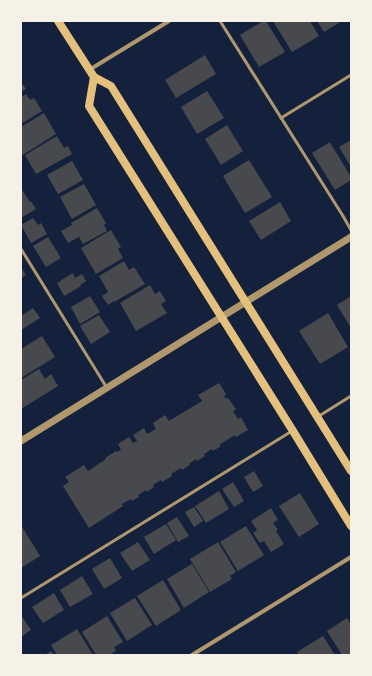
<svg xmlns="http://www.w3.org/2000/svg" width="372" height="676" font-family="Quicksand,sans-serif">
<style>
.building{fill:#48494c}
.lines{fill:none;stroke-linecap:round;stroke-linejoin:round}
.service{stroke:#b1986c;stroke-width:3}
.minor{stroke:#b1986c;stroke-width:4}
.tertiary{stroke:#b1986c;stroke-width:7}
.secondary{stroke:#e5c07b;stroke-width:8}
</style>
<rect width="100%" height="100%" fill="#14213d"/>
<g class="building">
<polygon points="263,21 266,21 285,52 259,67 240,35"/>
<polygon points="273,21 310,21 319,36 292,52"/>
<polygon points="317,21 342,21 324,32"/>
<polygon points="205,55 216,74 176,98 165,80"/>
<polygon points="21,82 26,89 21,92"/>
<polygon points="207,91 224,118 197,134 181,107"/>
<polygon points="26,94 30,100 34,98 42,111 21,124 21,97"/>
<polygon points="44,113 56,134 21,156 21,127"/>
<polygon points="227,125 243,151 221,165 205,139"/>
<polygon points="57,136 64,148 68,146 72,154 36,174 25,155"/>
<polygon points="351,140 351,167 339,147"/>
<polygon points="330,142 351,177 351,180 335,190 312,153"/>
<polygon points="249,160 272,197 245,213 223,176"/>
<polygon points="72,161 83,180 58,194 47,175"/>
<polygon points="84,184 96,205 72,219 60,197"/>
<polygon points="23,191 30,202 31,201 36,209 21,218 21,192"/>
<polygon points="280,202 291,221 261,240 249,221"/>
<polygon points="97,208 106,223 104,225 107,231 83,244 79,237 68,243 61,231 72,225 71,223"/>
<polygon points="33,218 38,225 41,223 47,234 31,243 21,225"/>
<polygon points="111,230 121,247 118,249 123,258 96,274 81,248"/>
<polygon points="48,237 61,258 46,267 33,246"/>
<polygon points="124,261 129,270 134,267 145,284 114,302 114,301 108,305 102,296 108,292 99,276"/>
<polygon points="21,267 26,275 21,278"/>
<polygon points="73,273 75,278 82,274 86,281 80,285 81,286 64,296 57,283"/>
<polygon points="150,285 155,294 160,291 166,301 161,304 167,313 136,331 120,303"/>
<polygon points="90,296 100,312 80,324 71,307"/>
<polygon points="351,296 351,328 337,305"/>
<polygon points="33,308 40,318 21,330 21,316"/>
<polygon points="328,313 348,347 320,364 299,331"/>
<polygon points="99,315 110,332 91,344 80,326"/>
<polygon points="42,336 55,357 21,378 21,349"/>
<polygon points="39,369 45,379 51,374 58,386 21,409 21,380"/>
<polygon points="219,383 226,394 224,396 226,399 228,398 236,409 233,411 238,419 241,417 248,430 236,437 235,435 219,445 221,446 213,451 212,449 204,454 205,456 197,461 196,459 189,464 190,465 182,470 181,468 171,474 172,476 162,482 161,480 153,485 154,487 147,492 146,490 138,495 139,497 132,501 131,499 122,504 123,506 89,528 63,486 69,482 65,477 84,465 88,471 106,459 105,458 116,451 117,452 121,450 118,444 129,437 133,443 137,441 133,435 144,428 147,434 156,429 153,423 165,415 169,421 202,401 198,395"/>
<polygon points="254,471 263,486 253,492 244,477"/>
<polygon points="233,482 244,501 234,507 222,489"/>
<polygon points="219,491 229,509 206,523 195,506"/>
<polygon points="300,493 319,524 299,537 279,506"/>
<polygon points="194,507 203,521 194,527 185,512"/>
<polygon points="271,508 278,520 273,523 278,530 276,531 284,544 271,552 264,541 260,543 253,533 257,530 251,521"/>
<polygon points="177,517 189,536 178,542 167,523"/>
<polygon points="166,524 176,540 154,554 144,537"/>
<polygon points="21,525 40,556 21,568"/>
<polygon points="246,526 264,555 238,571 220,542"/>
<polygon points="138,542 150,560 132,571 120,553"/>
<polygon points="218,542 236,572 230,576 232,579 210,592 190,559"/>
<polygon points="110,558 122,578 104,589 92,569"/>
<polygon points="192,564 209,592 184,608 167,579"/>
<polygon points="82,576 93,594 70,607 60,590"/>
<polygon points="163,580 181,610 156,626 137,596"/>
<polygon points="54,593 64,610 43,623 32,607"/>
<polygon points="135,598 152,625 127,641 110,613"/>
<polygon points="21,615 31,630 21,637"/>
<polygon points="107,616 123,642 114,647 116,651 109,655 104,655 103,654 101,655 96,655 82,632"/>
<polygon points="347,618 351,625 351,655 342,655 327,631"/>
<polygon points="77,629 93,655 57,655 51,645"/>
<polygon points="323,636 335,655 299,655 297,652"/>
<polygon points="51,651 54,655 45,655"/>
</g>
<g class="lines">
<g class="service">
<polyline points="220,21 343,216 351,230"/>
<polyline points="281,118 351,75"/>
<polyline points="21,249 107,388"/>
<polyline points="319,416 351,396"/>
<polyline points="21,598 292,431"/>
</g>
<g class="minor">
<polyline points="89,70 169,21"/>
<polyline points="192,655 351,557"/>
</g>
<polyline class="tertiary" points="21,441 351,237"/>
<g class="secondary">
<polyline points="58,21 94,77 111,86 351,471"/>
<polyline points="94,77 89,106 293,431 351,526"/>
</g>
</g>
<rect width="372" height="676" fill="none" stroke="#f6f1e7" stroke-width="44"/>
</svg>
